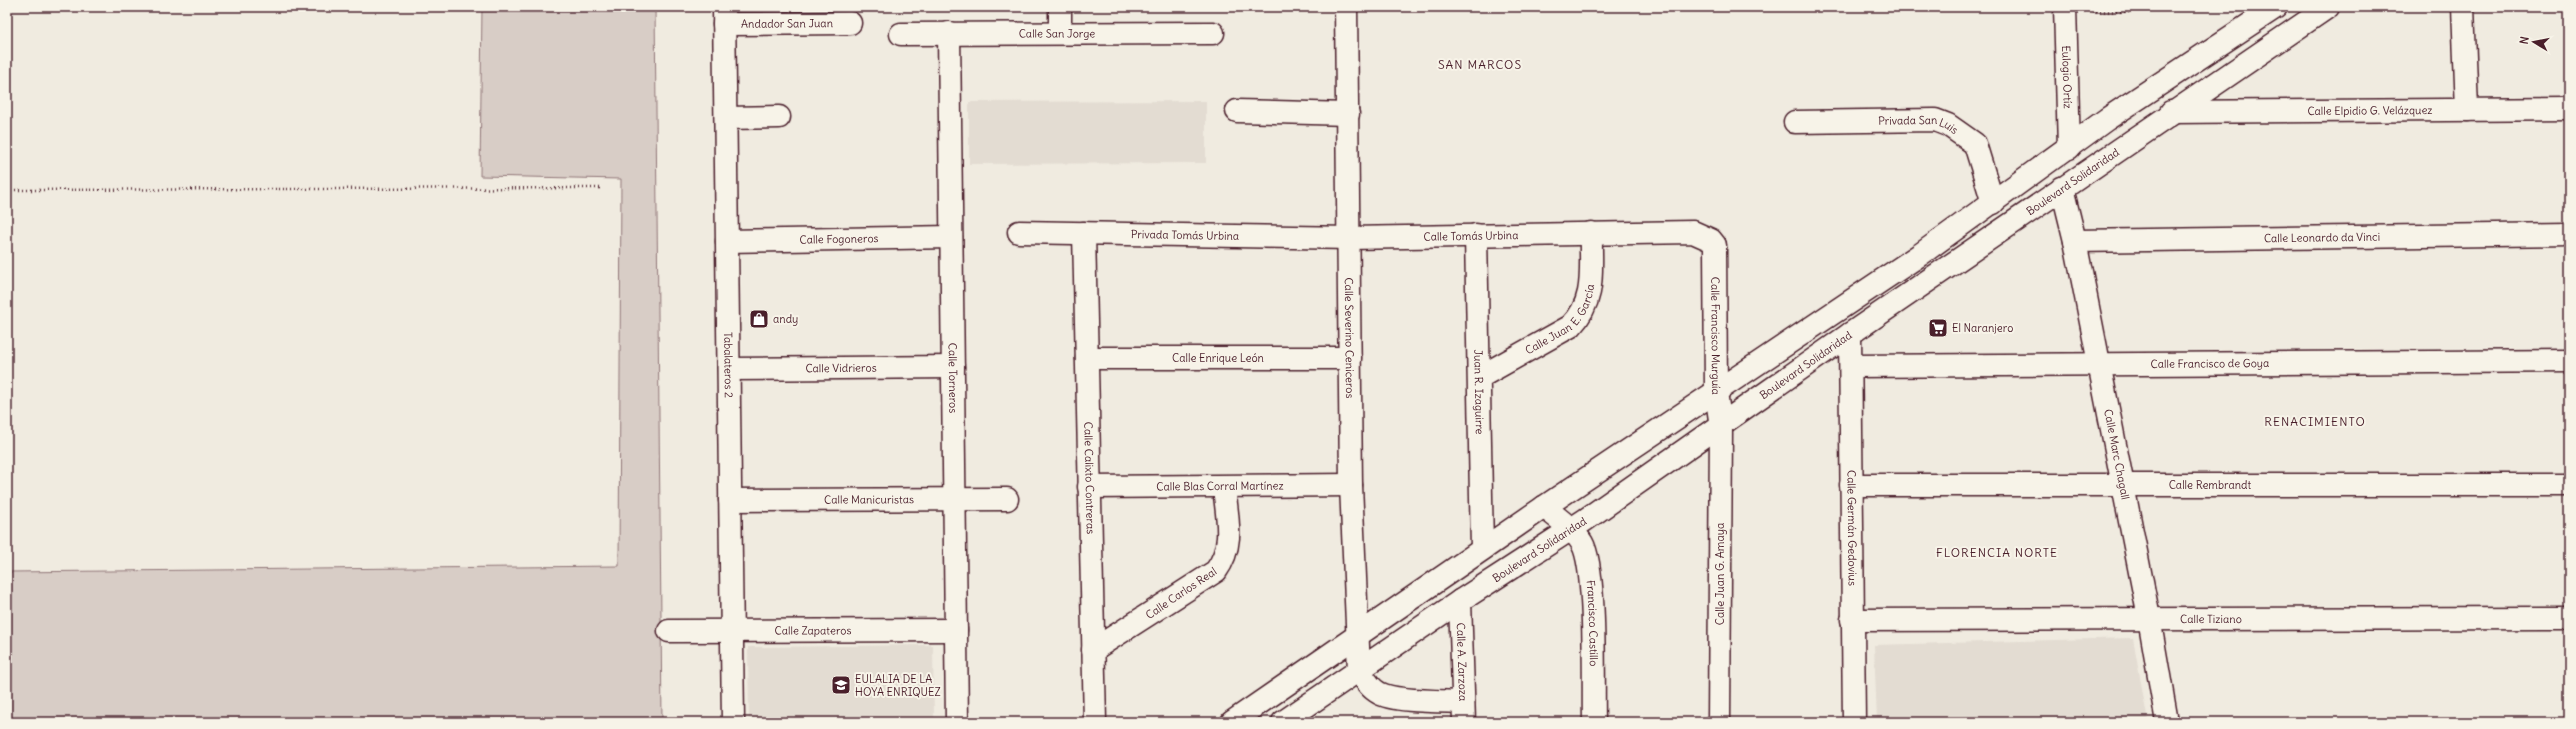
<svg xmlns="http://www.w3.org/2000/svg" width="2576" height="729" font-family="Delius,sans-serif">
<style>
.built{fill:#e3dcd2}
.green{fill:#d8cdc6;stroke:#917678}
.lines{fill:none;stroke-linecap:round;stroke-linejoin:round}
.minor-casing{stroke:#4a1f2b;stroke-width:25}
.major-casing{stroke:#4a1f2b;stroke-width:25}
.path{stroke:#4a1f2b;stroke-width:2.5;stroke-dasharray:1 3;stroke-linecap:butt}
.minor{stroke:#f7f3e8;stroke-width:22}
.major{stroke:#f7f3e8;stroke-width:22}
.labels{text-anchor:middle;stroke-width:4;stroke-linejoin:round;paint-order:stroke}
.street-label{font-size:11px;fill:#4a1f2b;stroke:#f7f3e8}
.poi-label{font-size:11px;fill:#4a1f2b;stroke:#f7f3e8;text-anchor:start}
.neighbourhood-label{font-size:12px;letter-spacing:1px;fill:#4a1f2b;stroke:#f7f3e8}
</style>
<rect width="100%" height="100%" fill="#f0ebe0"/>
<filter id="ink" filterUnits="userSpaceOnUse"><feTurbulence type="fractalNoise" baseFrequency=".025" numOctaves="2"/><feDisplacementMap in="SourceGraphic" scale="8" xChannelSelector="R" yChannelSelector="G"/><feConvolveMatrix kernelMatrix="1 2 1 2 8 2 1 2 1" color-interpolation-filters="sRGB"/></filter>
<g filter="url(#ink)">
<g class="built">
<polygon points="1206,101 1206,163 969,164 969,102"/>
<polygon points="2133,638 2148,722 1877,722 1874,645"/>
<polygon points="933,645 934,722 749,722 748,647"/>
</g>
<polygon class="green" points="482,7 655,7 662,722 7,722 7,572 619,566 621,179 480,176"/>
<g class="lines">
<defs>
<g id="minor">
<path id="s1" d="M724,7L733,722"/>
<polyline points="1060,7 1060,32"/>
<path id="s2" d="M1346,7L1351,485L1359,670C1365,679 1369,688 1379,693C1394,702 1443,701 1463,702"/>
<path id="s3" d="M2065,7L2069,148"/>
<polyline points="2463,7 2467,110"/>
<path id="s4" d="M724,24L850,23"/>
<path id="s5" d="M949,33L957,722"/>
<path id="s6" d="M901,34L1213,33"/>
<polyline points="1237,111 1348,114"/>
<path id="s7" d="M2171,112L2569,109"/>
<polyline points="726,118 779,117"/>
<path id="s8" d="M1795,122L1935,120L1948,125L1975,144L1993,203"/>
<path id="s9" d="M2062,188L2075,241L2149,618L2167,722"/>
<path id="s10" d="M1019,232L1350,238L1693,232L1711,240L1715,245L1716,392L1721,427L1719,722"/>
<path id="s11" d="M1084,233L1095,722"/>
<path id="s12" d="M1476,235L1482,549"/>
<path id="s13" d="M727,241L951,237"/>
<path id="s14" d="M2075,241L2569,234"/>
<path id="s15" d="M1850,334L1854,722"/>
<path id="s16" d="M1087,358H1350"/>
<path id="s17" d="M1851,366L2569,361"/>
<path id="s18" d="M729,369L953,367"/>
<path id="s19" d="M1480,377L1571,326C1597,299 1590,269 1591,233"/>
<path id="s20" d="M1851,485H2569"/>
<path id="s21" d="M1089,487L1351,485"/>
<path id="s22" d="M730,500L1007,499"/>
<path id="s23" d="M1544,507C1556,517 1574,529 1582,543C1597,569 1593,685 1594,722"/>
<path id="s24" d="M1460,601L1464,722"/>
<path id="s25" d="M1852,620L2569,618"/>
<path id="s26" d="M669,631L956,630"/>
<path d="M1093,650L1216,571C1235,545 1227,518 1224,487"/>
</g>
<g id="major">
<polyline points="1232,722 1544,507 1921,254 2107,119 2276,7"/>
<path id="s27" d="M1283,722L1460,601L1585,520L1850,334L2328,7"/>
</g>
</defs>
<use href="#minor" class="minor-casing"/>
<use href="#major" class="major-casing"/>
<g class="path">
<polyline points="2084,11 2132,12"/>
<polyline points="7,190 603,188"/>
</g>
<use href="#minor" class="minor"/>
<use href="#major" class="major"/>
</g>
</g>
<defs>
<symbol id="shop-square" viewBox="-11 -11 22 22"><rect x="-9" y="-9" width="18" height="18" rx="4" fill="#4a1f2b" stroke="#f7f3e8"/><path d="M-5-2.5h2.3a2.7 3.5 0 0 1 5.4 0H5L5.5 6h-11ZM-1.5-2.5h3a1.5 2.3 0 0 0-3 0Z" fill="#fff"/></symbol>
<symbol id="supermarket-square" viewBox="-11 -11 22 22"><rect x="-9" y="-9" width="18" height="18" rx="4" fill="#4a1f2b" stroke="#f7f3e8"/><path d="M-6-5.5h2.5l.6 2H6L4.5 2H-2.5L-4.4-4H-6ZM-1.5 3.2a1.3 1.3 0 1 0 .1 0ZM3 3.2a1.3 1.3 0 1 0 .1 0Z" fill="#fff"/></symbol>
<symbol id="school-square" viewBox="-11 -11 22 22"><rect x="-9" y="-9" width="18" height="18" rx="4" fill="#4a1f2b" stroke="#f7f3e8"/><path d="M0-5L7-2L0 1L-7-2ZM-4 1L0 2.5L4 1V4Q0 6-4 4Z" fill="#fff"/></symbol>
</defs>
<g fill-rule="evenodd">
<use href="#shop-square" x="748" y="308" width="22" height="22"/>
<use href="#supermarket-square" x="1927" y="317" width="22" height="22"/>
<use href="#school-square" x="830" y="674" width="22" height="22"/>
</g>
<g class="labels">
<g class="street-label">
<text dy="4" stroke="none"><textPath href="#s4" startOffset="63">Andador San Juan</textPath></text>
<text dy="4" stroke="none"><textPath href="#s6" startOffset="156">Calle San Jorge</textPath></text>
<text dy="4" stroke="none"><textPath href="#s3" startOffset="70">Eulogio Ortíz</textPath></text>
<text dy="4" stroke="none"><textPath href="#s7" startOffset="199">Calle Elpidio G. Velázquez</textPath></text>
<text dy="4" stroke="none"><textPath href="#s8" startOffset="124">Privada San Luis</textPath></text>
<text dy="4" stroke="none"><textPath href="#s27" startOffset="957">Boulevard Solidaridad</textPath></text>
<text dy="4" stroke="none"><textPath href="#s10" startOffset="166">Privada Tomás Urbina</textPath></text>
<text dy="4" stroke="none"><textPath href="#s10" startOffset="452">Calle Tomás Urbina</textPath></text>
<text dy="4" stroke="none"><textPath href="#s14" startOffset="247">Calle Leonardo da Vinci</textPath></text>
<text dy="4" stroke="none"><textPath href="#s13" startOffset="112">Calle Fogoneros</textPath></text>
<text dy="4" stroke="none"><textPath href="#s19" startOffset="102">Calle Juan E. García</textPath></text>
<text dy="4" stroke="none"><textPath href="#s10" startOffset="791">Calle Francisco Murguía</textPath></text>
<text dy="4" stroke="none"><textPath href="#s2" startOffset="331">Calle Severino Ceniceros</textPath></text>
<text dy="4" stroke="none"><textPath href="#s16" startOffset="131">Calle Enrique León</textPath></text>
<text dy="4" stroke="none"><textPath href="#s17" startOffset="359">Calle Francisco de Goya</textPath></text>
<text dy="4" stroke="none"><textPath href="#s1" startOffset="358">Tabalateros 2</textPath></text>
<text dy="4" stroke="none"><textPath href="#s27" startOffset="633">Boulevard Solidaridad</textPath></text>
<text dy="4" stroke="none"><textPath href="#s18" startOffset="112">Calle Vidrieros</textPath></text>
<text dy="4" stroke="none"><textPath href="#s5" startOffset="345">Calle Torneros</textPath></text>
<text dy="4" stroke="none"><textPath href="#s12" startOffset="157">Juan R. Izaguirre</textPath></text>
<text dy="4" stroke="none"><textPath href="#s9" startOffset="272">Calle Marc Chagall</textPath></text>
<text dy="4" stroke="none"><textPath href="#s11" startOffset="245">Calle Calixto Contreras</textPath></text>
<text dy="4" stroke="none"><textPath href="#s20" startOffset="359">Calle Rembrandt</textPath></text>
<text dy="4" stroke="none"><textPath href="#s21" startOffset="131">Calle Blas Corral Martínez</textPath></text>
<text dy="4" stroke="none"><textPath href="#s22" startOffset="139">Calle Manicuristas</textPath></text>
<text dy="4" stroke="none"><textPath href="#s15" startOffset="194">Calle Germán Gedovius</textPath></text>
<text dy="4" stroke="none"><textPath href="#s27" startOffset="309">Boulevard Solidaridad</textPath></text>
<text transform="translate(1720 574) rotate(-90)" y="4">Calle Juan G. Amaya</text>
<text transform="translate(1181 593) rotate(-34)" y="4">Calle Carlos Real</text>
<text dy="4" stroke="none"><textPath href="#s25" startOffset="359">Calle Tiziano</textPath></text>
<text dy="4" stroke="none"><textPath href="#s23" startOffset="134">Francisco Castillo</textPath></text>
<text dy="4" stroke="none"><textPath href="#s26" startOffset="144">Calle Zapateros</textPath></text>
<text dy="4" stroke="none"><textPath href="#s24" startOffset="61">Calle A. Zarzoza</textPath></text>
</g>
<g class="poi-label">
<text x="773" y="323">andy</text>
<text x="1952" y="332">El Naranjero</text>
<text x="855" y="683">EULALIA DE LA<tspan x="855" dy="13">HOYA ENRIQUEZ</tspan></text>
</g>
<g class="neighbourhood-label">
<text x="1480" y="69">SAN MARCOS</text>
<text x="2315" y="426">RENACIMIENTO</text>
<text x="1997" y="557">FLORENCIA NORTE</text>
</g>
</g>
<rect width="2576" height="729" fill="none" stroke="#f7f3e8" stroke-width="24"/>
<rect x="12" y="12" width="2552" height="705" fill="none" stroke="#4a1f2b" stroke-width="1.5" filter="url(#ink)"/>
<g transform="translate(2534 42) rotate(280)" stroke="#f7f3e8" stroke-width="3" paint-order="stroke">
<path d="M0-3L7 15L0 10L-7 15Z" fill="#4a1f2b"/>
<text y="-6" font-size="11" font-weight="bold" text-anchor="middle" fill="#4a1f2b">N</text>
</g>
</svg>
